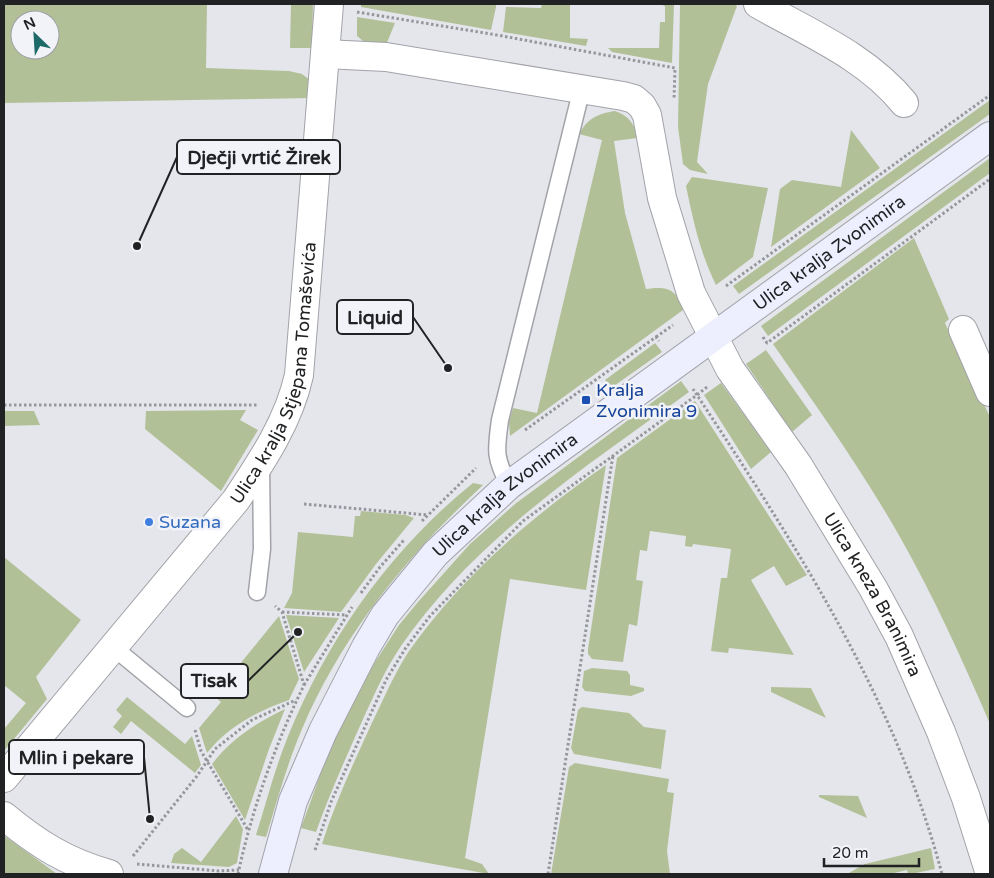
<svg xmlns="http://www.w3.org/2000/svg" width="994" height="878" font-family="'Varela Round',sans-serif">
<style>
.green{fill:#b2c097;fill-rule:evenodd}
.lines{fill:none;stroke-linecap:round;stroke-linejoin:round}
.lane-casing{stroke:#a2a3a9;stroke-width:19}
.street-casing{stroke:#a2a3a9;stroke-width:30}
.secondary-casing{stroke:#a2a3a9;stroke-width:30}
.path{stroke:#96979c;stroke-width:3;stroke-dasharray:2.5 2.5;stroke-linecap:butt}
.lane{stroke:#fff;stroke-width:16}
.street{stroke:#fff;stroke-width:28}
.secondary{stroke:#edeefe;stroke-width:28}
.transit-dot{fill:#1a4fb4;stroke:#f2f3f9;stroke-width:2}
.shop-dot{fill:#3f7fe0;stroke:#f2f3f9;stroke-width:2}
.labels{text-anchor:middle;stroke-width:5;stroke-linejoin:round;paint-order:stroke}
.street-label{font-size:18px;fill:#212224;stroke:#f2f3f9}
.transit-label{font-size:18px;fill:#164399;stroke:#f2f3f9;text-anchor:start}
.shop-label{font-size:18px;fill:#366cbe;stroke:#f2f3f9;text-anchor:start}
.leader{fill:none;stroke:#212224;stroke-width:2}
.callout-dot{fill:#212224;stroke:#f2f3f9;stroke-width:2}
.callout{fill:#f2f3f9;stroke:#212224;stroke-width:2}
.callout-label{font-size:19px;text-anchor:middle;font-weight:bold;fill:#212224}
</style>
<rect width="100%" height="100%" fill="#e4e6ec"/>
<g class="green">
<path d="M4,4H207L206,68L289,71L302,74L310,80L313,98L4,103ZM20,20H50V50H20Z"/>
<polygon points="291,4 313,4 312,48 290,48"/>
<polygon points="361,4 496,4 496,7 491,30 361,7"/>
<polygon points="542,4 570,4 570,38 588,39 586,46 503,32 506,7 541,8"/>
<polygon points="660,4 674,4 672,63 612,52 608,48 659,48 660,22 665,22 665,6"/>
<polygon points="680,4 734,4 737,6 708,84 697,162 708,174 690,170 683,164 678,127"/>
<polygon points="357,17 395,23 386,45 363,41 357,36"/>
<polygon points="990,100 990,114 739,294 733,286"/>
<path d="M615,111C629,116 635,124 637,138L614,141L625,213L646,289C666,286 677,288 683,310L510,436L509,422L513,408L537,413L602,140L579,134C588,118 597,114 615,111Z"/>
<polygon points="851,130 880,168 771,247 780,189 792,180 841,187"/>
<polygon points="990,158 990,173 768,336 761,326"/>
<path d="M692,177L768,188L753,257L716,285C700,253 693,220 686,186Z"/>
<path d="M914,238L949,319L945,323L990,417V724C963,661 934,597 900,537C862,470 817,407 773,344Z"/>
<polygon points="655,343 662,352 611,388 605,380"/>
<polygon points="766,350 812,415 792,432 746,364"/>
<path d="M681,381L689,392C585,467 475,539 401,646C386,668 375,693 364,717C347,755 330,793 316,832L301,828L328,753L368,673L399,625L418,602L470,544L515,504Z"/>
<polygon points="721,383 771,452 751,469 704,395"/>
<polygon points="695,401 807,575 786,586 774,566 751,580 794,655 729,648 728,653 711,651 721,578 727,578 731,549 693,544 692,547 685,546 686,536 650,531 647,551 640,550 636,580 643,581 637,626 629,624 623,662 592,659 588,654 588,649 617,458"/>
<polygon points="246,410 240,420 258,430 221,491 145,429 146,411"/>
<polygon points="4,411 34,411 40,425 4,426"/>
<path d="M606,465L586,590L510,579L465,858L482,864L489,874L322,844C335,803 353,764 371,725C383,700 394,674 409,651C461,577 532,516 606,465Z"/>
<path d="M473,483L483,485C407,556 343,633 302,729C287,764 277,801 266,837L256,835C265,807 272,779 282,752C321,648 386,553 473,483Z"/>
<polygon points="361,511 406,515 414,518 376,564 341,612 284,608 292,593 298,532 353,537 355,516 360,516"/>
<polygon points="4,557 81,620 36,677 47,699 4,751 4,729 26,703 4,685"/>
<polygon points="286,615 339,618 304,672"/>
<path d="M279,616L299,679L289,700C256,712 229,726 207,753L199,728L221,702L214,696Z"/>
<polygon points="592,668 627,671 630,675 630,685 644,688 644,691 631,696 585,691 582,687 584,671"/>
<polygon points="771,687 811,688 826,718 771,692"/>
<polygon points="127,697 185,744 192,736 201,765 195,773 131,721 121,734 113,727 122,716 116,710"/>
<polygon points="582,707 629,713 644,727 666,730 661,769 574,754 571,748 578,710"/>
<path d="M285,709L269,749L245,820L212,764C232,738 256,723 285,709Z"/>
<polygon points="575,763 669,779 667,792 674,793 667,851 670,874 551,874 569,767"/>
<polygon points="819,795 858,796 867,818 819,797"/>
<polygon points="236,816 243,829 237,863 229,867 171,863 174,854 182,848 201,862"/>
<polygon points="4,836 6,837 57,874 4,874"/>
<polygon points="931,848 935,869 911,874 908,874 907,870 890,874 847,874 865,864"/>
</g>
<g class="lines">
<defs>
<g id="lane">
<path d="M509,485C494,457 496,450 500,420L582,88"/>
<polyline points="257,592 262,549 261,465"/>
<polyline points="113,647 187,708"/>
</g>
<g id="street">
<path d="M758,4C809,33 867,57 904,103"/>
<path id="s1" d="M325,54L386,57L623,96L634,99L642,106L647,115L662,198L691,293L730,369L798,465L873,588L899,636L941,732L966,798L990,874"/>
<polyline points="963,330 990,392"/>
<path id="s2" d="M4,778L236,500C262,461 289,421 299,375L329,4"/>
<path d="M4,816C38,844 66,862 109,874"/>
</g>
<g id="secondary">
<path id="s3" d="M273,874L293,801L323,731L366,647L385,615L435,554L509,485L990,136"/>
</g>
</defs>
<use href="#lane" class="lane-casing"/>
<use href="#street" class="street-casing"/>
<use href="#secondary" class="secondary-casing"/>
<g class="path">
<polyline points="357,12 497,35 675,68 674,100"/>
<polyline points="726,286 990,95"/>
<polyline points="656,337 673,325"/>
<polyline points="763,337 767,343 990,179"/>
<path d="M707,387L697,395C796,546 895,697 942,874"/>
<polyline points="4,405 257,405"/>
<polyline points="525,430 656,337 659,341"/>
<polyline points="304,504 428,515"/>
<polyline points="422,521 476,468"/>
<polyline points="361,593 380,567 404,540"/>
<polyline points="282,612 346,615"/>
<polyline points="304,685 352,607"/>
<polyline points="195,730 201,751 248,830"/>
<polyline points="315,850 331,802 386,680 405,649 430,616 523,521 697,395 693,389"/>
<polyline points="133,856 197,776 215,749 252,720 296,700"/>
<polyline points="137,864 219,871 239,870"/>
<path d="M238,874C252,809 275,745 304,685L282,612L275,606"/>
<polyline points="548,874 613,455"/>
</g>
<use href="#lane" class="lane"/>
<use href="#street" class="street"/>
<use href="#secondary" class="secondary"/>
</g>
<rect class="transit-dot" x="581" y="395" width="10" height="10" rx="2.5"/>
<circle class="shop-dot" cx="149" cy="522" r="5"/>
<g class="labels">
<g class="street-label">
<text dy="6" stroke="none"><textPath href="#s3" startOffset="859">Ulica kralja Zvonimira</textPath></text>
<text dy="6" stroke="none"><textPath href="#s2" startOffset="498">Ulica kralja Stjepana Tomaševića</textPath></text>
<text dy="6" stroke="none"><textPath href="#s3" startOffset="454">Ulica kralja Zvonimira</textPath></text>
<text dy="6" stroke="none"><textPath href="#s1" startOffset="870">Ulica kneza Branimira</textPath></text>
</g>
<g class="transit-label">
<text x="596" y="396">Kralja<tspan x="596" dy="21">Zvonimira 9</tspan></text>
</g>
<g class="shop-label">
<text x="159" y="528">Suzana</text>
</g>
</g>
<path class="leader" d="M137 246L177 157M448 368L413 317M298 632L248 681M150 819L144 757"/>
<g class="callout-dot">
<circle cx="137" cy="246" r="5"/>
<circle cx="448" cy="368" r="5"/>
<circle cx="298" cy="632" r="5"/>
<circle cx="150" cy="819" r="5"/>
</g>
<g class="callout">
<rect x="177" y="140" width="163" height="34" rx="5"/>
<rect x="337" y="300" width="76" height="34" rx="5"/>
<rect x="181" y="664" width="67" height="34" rx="5"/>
<rect x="9" y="740" width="135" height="34" rx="5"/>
</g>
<g class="callout-label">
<text x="259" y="164">Dječji vrtić Žirek</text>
<text x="375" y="324">Liquid</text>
<text x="214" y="687">Tisak</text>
<text x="76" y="764">Mlin i pekare</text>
</g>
<rect width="994" height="878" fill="none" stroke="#212224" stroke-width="10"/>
<g transform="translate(35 35) rotate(335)"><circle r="24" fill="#f2f3f9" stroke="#9e9fa4"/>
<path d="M0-4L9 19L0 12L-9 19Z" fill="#1d6a69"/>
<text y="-8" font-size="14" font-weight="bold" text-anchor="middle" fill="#212224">N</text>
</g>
<path d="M824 858v8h95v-8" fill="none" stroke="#212224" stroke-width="2.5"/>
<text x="832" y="858" font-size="15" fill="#212224" stroke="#f2f3f9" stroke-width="4" paint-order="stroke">20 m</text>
</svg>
